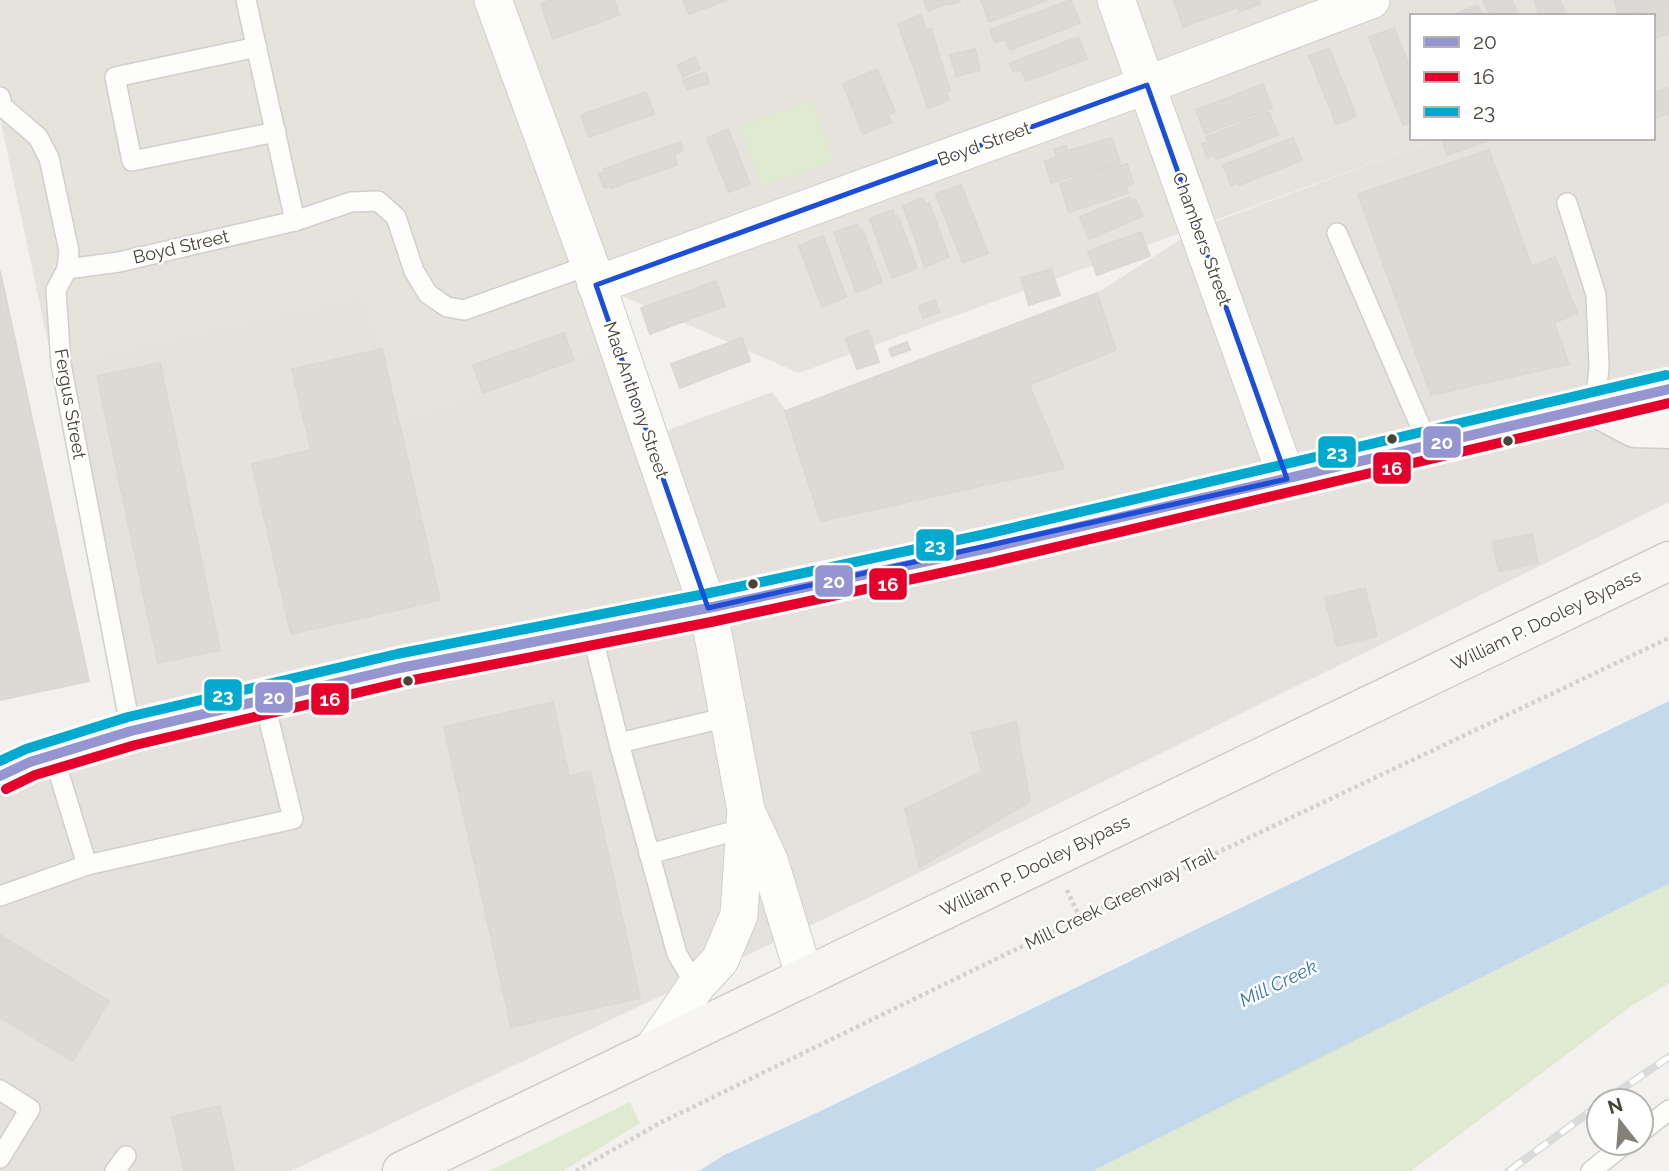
<svg xmlns="http://www.w3.org/2000/svg" width="1669" height="1171" font-family="Raleway,sans-serif">
<style>
.residential{fill:#e6e3dd}
.industrial{fill:#e5e2de}
.green{fill:#dfead1}
.water{fill:#c3daed}
.building{fill:#dddad6;stroke:#dbd8d4;stroke-width:2}
.lines{fill:none;stroke-linecap:round;stroke-linejoin:round}
.lane-casing{stroke:#d1cfcc;stroke-width:22}
.street-casing{stroke:#d1cfcc;stroke-width:39}
.secondary-casing{stroke:#d1cec5;stroke-width:41}
.path{stroke:#d3d1cc;stroke-width:4.5;stroke-dasharray:3.5 3.5;stroke-linecap:butt}
.lane{stroke:#fdfdfc;stroke-width:19}
.street{stroke:#fdfdfc;stroke-width:37}
.secondary{stroke:#f6f5f1;stroke-width:38}
.rail-casing{stroke:#dadada;stroke-width:8}
.rail{stroke:#fff;stroke-width:5;stroke-dasharray:16;stroke-linecap:butt}
.bus-1-casing{stroke:#fff;stroke-width:16}
.bus-2-casing{stroke:#fff;stroke-width:16}
.bus-3-casing{stroke:#fff;stroke-width:16}
.bus-1{stroke:#9595d1;stroke-width:10}
.bus-2{stroke:#e4002b;stroke-width:10}
.bus-3{stroke:#00a9ce;stroke-width:10}
.marked{fill:none;stroke:#1d4ed8;stroke-width:5;stroke-linejoin:round}
.bus-dot{fill:#49443a;stroke:#fff;stroke-width:2.5}
.labels{text-anchor:middle;stroke-width:5;stroke-linejoin:round;paint-order:stroke}
.street-label{font-size:18px;fill:#49443a;stroke:#fff}
.water-label{font-size:19px;font-style:italic;fill:#3a78ad;stroke:#fff}
.line-badge{stroke:#fff;stroke-width:2.5}
.badge-label{font-size:19px;text-anchor:middle;font-weight:bold;fill:#fff}
</style>
<rect width="100%" height="100%" fill="#f3f1ee"/>
<polygon class="residential" points="0,0 1669,0 1669,53 1653,59 1653,16 1412,16 1412,138 1440,138 799,373 597,285 616,342 131,731 0,118"/>
<polygon class="industrial" points="1669,53 1669,502 868,898 291,1171 0,1171 0,751 131,731 61,364 362,296 382,349 399,423 616,342 649,437 772,392 786,411 1097,293 1198,228 1440,138 1653,138 1653,59"/>
<g class="green">
<polygon points="812,100 834,161 762,187 740,126"/>
<polygon points="1669,884 1669,983 1630,1007 1411,1171 1093,1171"/>
<polygon points="630,1102 640,1123 563,1171 489,1171"/>
</g>
<polygon class="water" points="1669,701 1669,884 1093,1171 699,1171 724,1155 808,1117"/>
<g class="building">
<polygon points="551,0 614,0 619,15 553,39 541,4"/>
<polygon points="683,0 727,0 689,14"/>
<polygon points="924,0 959,0 960,2 949,5 949,3 928,11"/>
<polygon points="981,0 1047,0 989,22"/>
<polygon points="1071,0 1080,23 1010,50 1005,39 995,43 990,30"/>
<polygon points="1177,0 1259,0 1260,4 1239,12 1238,7 1183,27 1174,1"/>
<polygon points="1483,0 1512,0 1518,16 1490,16"/>
<polygon points="1534,0 1560,0 1566,16 1540,16"/>
<polygon points="1614,0 1668,0 1625,16 1619,16"/>
<polygon points="1669,1 1669,33 1653,39 1653,16 1630,16"/>
<polygon points="1478,5 1482,16 1450,16"/>
<polygon points="921,15 927,30 931,29 950,91 946,92 949,100 928,108 898,24"/>
<polygon points="1394,28 1412,73 1412,122 1403,125 1369,37"/>
<polygon points="1078,37 1087,59 1026,81 1021,69 1013,72 1010,63"/>
<polygon points="1329,48 1356,116 1336,124 1309,56"/>
<polygon points="975,49 980,70 956,76 950,55"/>
<polygon points="695,57 700,69 683,77 678,65"/>
<polygon points="877,69 895,112 888,115 892,122 863,134 843,84"/>
<polygon points="706,72 709,83 687,90 683,80"/>
<polygon points="1263,84 1272,108 1205,134 1196,110"/>
<polygon points="1669,88 1669,113 1653,119 1653,93"/>
<polygon points="646,92 654,114 589,137 581,115"/>
<polygon points="1269,112 1278,135 1216,159 1214,155 1207,158 1202,144 1208,143 1206,137"/>
<polygon points="728,129 750,184 729,192 707,138"/>
<polygon points="1112,138 1120,162 1051,183 1045,161 1057,157 1054,149 1066,146 1067,151"/>
<polygon points="1293,138 1302,160 1239,185 1238,183 1231,186 1223,165"/>
<polygon points="1442,138 1496,138 1447,155"/>
<polygon points="680,142 683,150 674,154 677,165 611,188 611,186 604,188 599,174 605,172 604,169"/>
<polygon points="1489,150 1532,267 1555,257 1577,313 1554,323 1569,364 1431,395 1358,194"/>
<polygon points="1118,164 1119,166 1127,164 1133,183 1125,186 1128,193 1069,212 1060,184"/>
<polygon points="961,185 988,253 963,263 936,194"/>
<polygon points="1129,197 1130,201 1135,199 1143,216 1089,239 1080,217"/>
<polygon points="923,198 925,205 929,203 949,257 925,267 903,206"/>
<polygon points="893,210 895,217 898,216 917,268 892,278 870,219"/>
<polygon points="858,224 859,230 862,229 882,282 856,292 834,232"/>
<polygon points="1141,232 1150,256 1097,275 1088,251"/>
<polygon points="823,236 846,297 822,307 799,246"/>
<polygon points="1051,269 1060,295 1029,305 1021,278"/>
<polygon points="0,271 89,681 0,700"/>
<polygon points="716,281 725,306 650,334 641,308"/>
<polygon points="1097,293 1116,350 1029,385 1064,468 821,521 785,411"/>
<polygon points="935,300 939,312 923,318 919,306"/>
<polygon points="868,330 879,362 857,369 846,339"/>
<polygon points="564,333 574,360 483,393 473,365"/>
<polygon points="742,338 750,361 680,388 671,364"/>
<polygon points="907,342 910,350 892,356 889,349"/>
<polygon points="382,349 440,600 291,634 252,464 311,450 292,369"/>
<polygon points="160,363 220,650 158,663 97,376"/>
<polygon points="1532,534 1538,563 1499,571 1493,542"/>
<polygon points="1365,588 1377,636 1337,646 1325,598"/>
<polygon points="553,702 569,776 590,771 640,998 511,1027 444,727"/>
<polygon points="1016,722 1030,801 920,867 905,809 982,772 972,733"/>
<polygon points="0,935 109,1001 73,1061 0,1017"/>
<polygon points="220,1106 234,1171 184,1171 172,1117"/>
</g>
<g class="lines">
<defs>
<g id="lane">
<polyline points="246,0 295,221"/>
<polyline points="257,47 115,77 132,161 276,132"/>
<polyline points="0,97 3,107 38,137 49,158 69,251 67,269 56,290 61,364 131,731"/>
<polyline points="1567,203 1596,295 1599,367 1595,407"/>
<polyline points="1337,233 1429,446"/>
<polyline points="67,269 119,262 295,221 351,202 378,201 396,217 414,271 428,294 447,307 464,310 590,265"/>
<polyline points="591,630 619,743 677,954 696,986"/>
<polyline points="619,743 728,717"/>
<polyline points="649,854 745,828"/>
<polyline points="87,865 293,819 264,700"/>
<polyline points="0,896 87,865 53,754"/>
<polyline points="0,1090 30,1109 0,1158"/>
<polyline points="1641,1132 1669,1110"/>
<polyline points="115,1171 126,1156"/>
<polyline points="1591,1171 1626,1143"/>
</g>
<g id="street">
<polyline points="493,0 590,265 708,608 746,810 739,915 720,960 696,986 651,1052"/>
<polyline points="1116,0 1287,479"/>
<polyline points="596,285 1147,85 1371,0"/>
<polyline points="749,817 769,860 805,978"/>
</g>
<g id="secondary">
<polyline points="1595,407 1635,428 1669,429"/>
<polyline points="0,776 30,762 131,731 400,668 708,608 989,548 1669,389"/>
<polyline points="402,1171 1669,561"/>
</g>
</defs>
<use href="#lane" class="lane-casing"/>
<use href="#street" class="street-casing"/>
<use href="#secondary" class="secondary-casing"/>
<g class="path">
<polyline points="1067,890 1080,918"/>
<polyline points="576,1171 658,1124 1080,918 1669,638"/>
</g>
<use href="#lane" class="lane"/>
<use href="#street" class="street"/>
<use href="#secondary" class="secondary"/>
<defs>
<g id="rail">
<polyline points="1604,1101 1669,1057"/>
<polyline points="1509,1171 1599,1105"/>
</g>
</defs>
<use href="#rail" class="rail-casing"/>
<use href="#rail" class="rail"/>
<defs>
<polyline id="bus-1" points="0,776 30,762 131,731 400,668 708,608 989,548 1669,389"/>
<polyline id="bus-2" points="6,789 35,775 135,745 403,682 711,622 992,562 1669,403"/>
<polyline id="bus-3" points="0,761 26,749 128,717 397,654 705,594 986,534 1666,375"/>
</defs>
<use href="#bus-1" class="bus-1-casing"/>
<use href="#bus-2" class="bus-2-casing"/>
<use href="#bus-3" class="bus-3-casing"/>
<use href="#bus-1" class="bus-1"/>
<use href="#bus-2" class="bus-2"/>
<use href="#bus-3" class="bus-3"/>
</g>
<path class="marked" d="M1147,85L1287,479L708,608L596,285Z"/>
<g class="bus-dot">
<circle cx="1392" cy="439" r="6"/>
<circle cx="1508" cy="441" r="6"/>
<circle cx="753" cy="584" r="6"/>
<circle cx="408" cy="681" r="6"/>
</g>
<g class="labels">
<g class="street-label">
<text transform="translate(984 144) rotate(-20)" y="6">Boyd Street</text>
<text transform="translate(1202 239) rotate(70)" y="6">Chambers Street</text>
<text transform="translate(181 247) rotate(-13)" y="6">Boyd Street</text>
<text transform="translate(636 400) rotate(71)" y="6">Mad Anthony Street</text>
<text transform="translate(70 404) rotate(80)" y="6">Fergus Street</text>
<text transform="translate(1546 620) rotate(-26)" y="6">William P. Dooley Bypass</text>
<text transform="translate(1035 866) rotate(-26)" y="6">William P. Dooley Bypass</text>
<text transform="translate(1120 899) rotate(-26)" y="6">Mill Creek Greenway Trail</text>
</g>
<g class="water-label">
<text transform="translate(1278 983) rotate(-26)" y="7">Mill Creek</text>
</g>
</g>
<g class="line-badge">
<rect x="1422" y="425" width="40" height="34" rx="7" fill="#9595d1"/>
<rect x="1317" y="435" width="40" height="34" rx="7" fill="#00a9ce"/>
<rect x="1372" y="451" width="40" height="34" rx="7" fill="#e4002b"/>
<rect x="915" y="528" width="40" height="34" rx="7" fill="#00a9ce"/>
<rect x="814" y="564" width="40" height="34" rx="7" fill="#9595d1"/>
<rect x="868" y="567" width="40" height="34" rx="7" fill="#e4002b"/>
<rect x="203" y="678" width="40" height="34" rx="7" fill="#00a9ce"/>
<rect x="254" y="681" width="40" height="33" rx="7" fill="#9595d1"/>
<rect x="310" y="682" width="40" height="34" rx="7" fill="#e4002b"/>
</g>
<g class="badge-label">
<text x="1442" y="449">20</text>
<text x="1337" y="459">23</text>
<text x="1392" y="475">16</text>
<text x="935" y="552">23</text>
<text x="834" y="588">20</text>
<text x="888" y="591">16</text>
<text x="223" y="702">23</text>
<text x="274" y="704">20</text>
<text x="330" y="706">16</text>
</g>
<rect x="1410" y="14" width="245" height="126" fill="#ffffff" stroke="#b6b4b0" stroke-width="2"/>
<rect x="1424" y="37" width="35" height="10" fill="#9595d1" stroke="#b6b4b0" stroke-width="2"/>
<text x="1473" y="49" font-size="21" fill="#49443a">20</text>
<rect x="1424" y="72" width="35" height="10" fill="#e4002b" stroke="#b6b4b0" stroke-width="2"/>
<text x="1473" y="84" font-size="21" fill="#49443a">16</text>
<rect x="1424" y="107" width="35" height="10" fill="#00a9ce" stroke="#b6b4b0" stroke-width="2"/>
<text x="1473" y="119" font-size="21" fill="#49443a">23</text>
<g transform="translate(1620 1122) rotate(343)"><circle r="33" fill="#ffffff" stroke="#b6b4b0" stroke-width="2"/>
<path d="M0-5L12 26L0 18L-12 26Z" fill="#848179"/>
<text y="-10" font-size="19" font-weight="bold" text-anchor="middle" fill="#49443a">N</text>
</g>
</svg>
